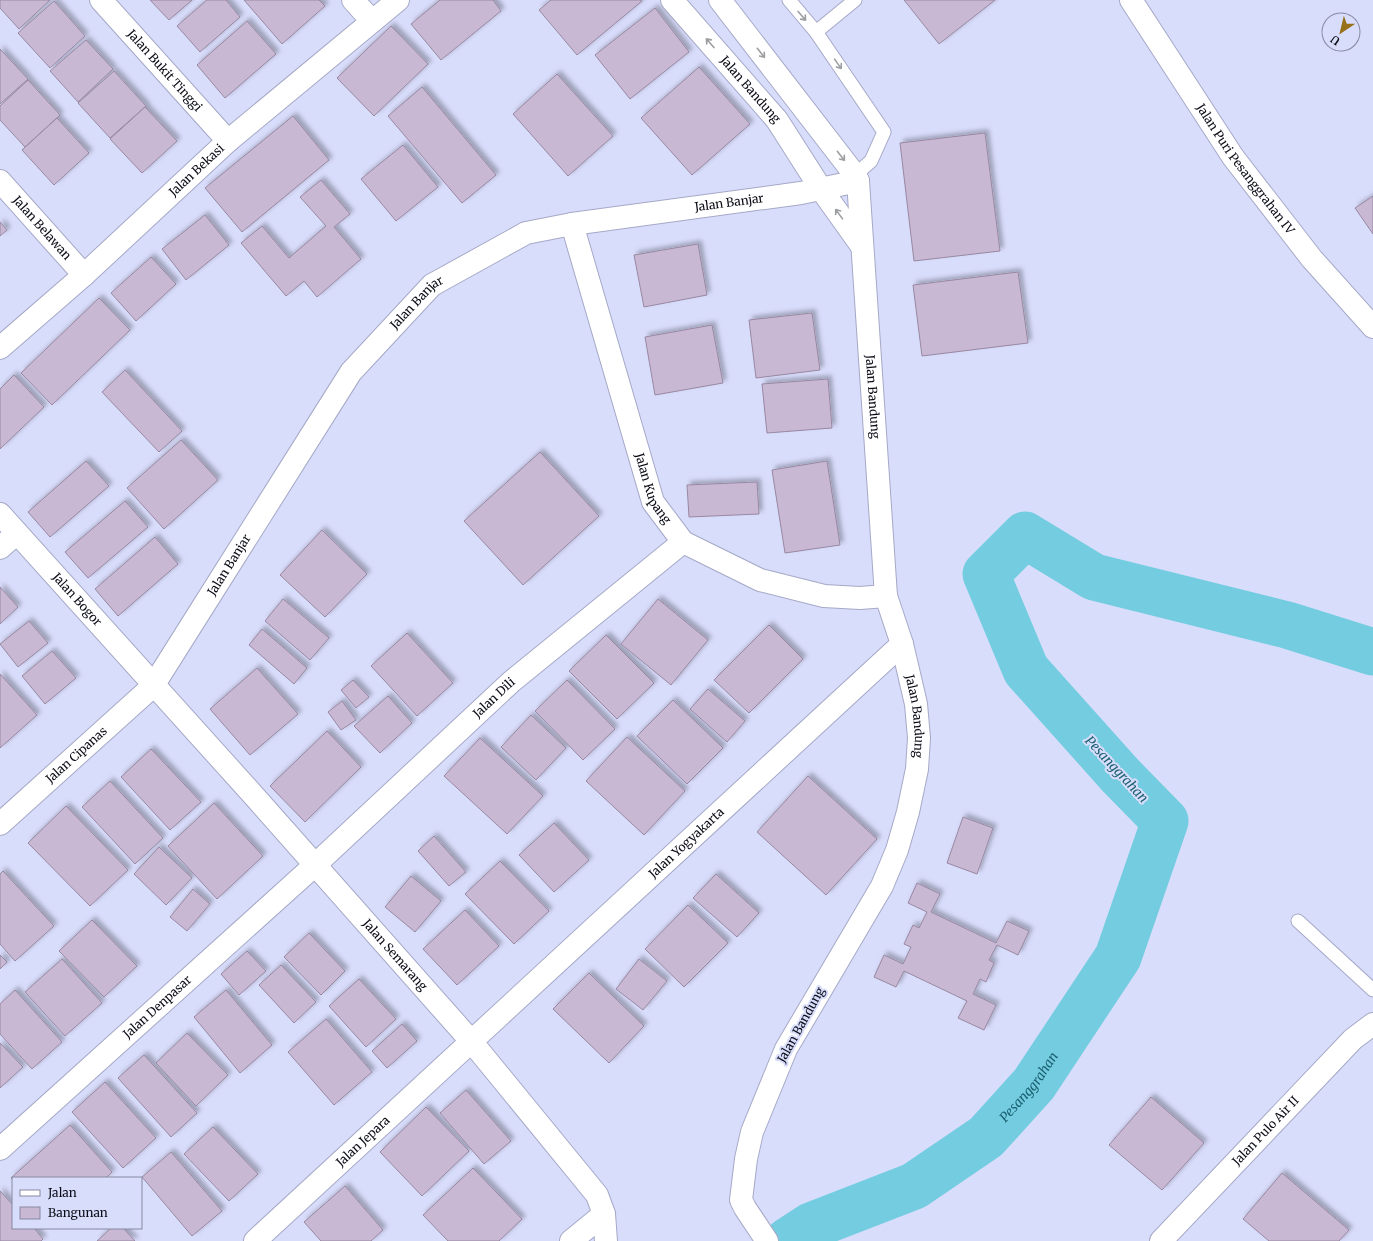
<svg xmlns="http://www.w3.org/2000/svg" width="1373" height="1241" font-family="Merriweather,serif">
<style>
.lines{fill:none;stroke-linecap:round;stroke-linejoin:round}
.river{stroke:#74cce0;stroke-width:47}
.building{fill:#c8b8d3;stroke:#9888a2;filter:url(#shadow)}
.lane-casing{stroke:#a5a9c6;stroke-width:15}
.street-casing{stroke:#a5a9c6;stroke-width:24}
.secondary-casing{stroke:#a5a9c6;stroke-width:24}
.lane{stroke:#fff;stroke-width:13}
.street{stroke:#fff;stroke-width:22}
.secondary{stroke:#fff;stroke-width:22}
.oneway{stroke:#9d9ea2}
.labels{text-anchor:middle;stroke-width:4;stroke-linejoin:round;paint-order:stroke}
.street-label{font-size:12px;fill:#0b0c16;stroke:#d9ddfc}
.water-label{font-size:13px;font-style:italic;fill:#1a6170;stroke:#d9ddfc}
</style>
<defs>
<filter id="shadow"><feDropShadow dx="3.5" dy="-3.5" stdDeviation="2" flood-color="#0004"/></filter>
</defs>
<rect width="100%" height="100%" fill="#d9ddfc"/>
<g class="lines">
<path class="river" id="s1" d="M788,1241L811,1226L914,1186L986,1137L1034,1084L1118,957L1165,821L1120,775L1026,670L986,574L1025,535L1094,577L1287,625L1373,652"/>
</g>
<g class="building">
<polygon points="0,0 50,0 19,29 0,8"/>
<polygon points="150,0 192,0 169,20"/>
<polygon points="207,0 226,0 240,17 200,52 177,26"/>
<polygon points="244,0 319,0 325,6 282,44"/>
<polygon points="440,0 493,0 501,11 441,60 411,24"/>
<polygon points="551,0 640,0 642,1 577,55 539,10"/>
<polygon points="904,0 995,0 939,44"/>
<polygon points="54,1 85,36 50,68 18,33"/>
<polygon points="655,8 689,52 630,99 595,55"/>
<polygon points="247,21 276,54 225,98 197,65"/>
<polygon points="391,26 428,64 374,116 337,78"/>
<polygon points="86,40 113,69 78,102 50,71"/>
<polygon points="0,49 28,79 0,104"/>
<polygon points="699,67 750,124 692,175 641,118"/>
<polygon points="114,71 146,106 110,138 78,103"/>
<polygon points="557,74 613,136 568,176 513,114"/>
<polygon points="28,80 60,115 25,147 0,120 0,106"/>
<polygon points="422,87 496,175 462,203 388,116"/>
<polygon points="145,107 177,141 142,173 110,139"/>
<polygon points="293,116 329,160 242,232 205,188"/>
<polygon points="57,118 89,153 54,185 22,150"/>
<polygon points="985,133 1000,251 914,261 900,143"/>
<polygon points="403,145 438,187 396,221 361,179"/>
<polygon points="321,180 350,214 334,227 361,259 317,297 304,281 286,296 241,243 262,226 289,258 326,226 300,197"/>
<polygon points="1373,196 1373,234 1355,208"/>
<polygon points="205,215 229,245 186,280 162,249"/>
<polygon points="0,222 7,230 0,236"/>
<polygon points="698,244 707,295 644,307 634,255"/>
<polygon points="151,257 176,284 136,321 111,293"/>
<polygon points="1018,272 1028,343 922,356 913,285"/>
<polygon points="99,298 130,330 52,405 21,373"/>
<polygon points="812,313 820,370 756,378 749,320"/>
<polygon points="712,325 723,383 655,395 645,337"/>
<polygon points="125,370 182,431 159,452 102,392"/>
<polygon points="14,375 44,407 0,449 0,389"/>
<polygon points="828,379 832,428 767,433 762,384"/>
<polygon points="181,440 218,480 164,529 127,488"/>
<polygon points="540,452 599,516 523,585 464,521"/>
<polygon points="86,461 109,486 50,537 28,512"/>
<polygon points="827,461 840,545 785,553 772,470"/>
<polygon points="757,482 759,514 689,517 687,485"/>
<polygon points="125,501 148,527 88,578 65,552"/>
<polygon points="322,530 367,574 325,617 280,575"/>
<polygon points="155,537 178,564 118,616 95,589"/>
<polygon points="0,587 18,607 0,624"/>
<polygon points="283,599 329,638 310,660 265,621"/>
<polygon points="658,599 708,640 671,685 621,644"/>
<polygon points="29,621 48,643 18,667 0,644"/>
<polygon points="769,625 803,659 749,713 714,680"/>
<polygon points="262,629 307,668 294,684 249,645"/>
<polygon points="407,633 453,683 417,716 371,666"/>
<polygon points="606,635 654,683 617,719 569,671"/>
<polygon points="52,651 76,678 45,704 22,676"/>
<polygon points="257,668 298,714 250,755 210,709"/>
<polygon points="0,674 37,715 0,748"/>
<polygon points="353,680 369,697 356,708 341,690"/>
<polygon points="567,680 615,729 583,760 535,711"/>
<polygon points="708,689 745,721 727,742 690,709"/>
<polygon points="388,696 412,723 380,753 354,726"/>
<polygon points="673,700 723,748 687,784 637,736"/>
<polygon points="342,701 356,720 341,730 328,712"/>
<polygon points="531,715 566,748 536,780 501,747"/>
<polygon points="327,731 361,767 305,822 270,786"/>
<polygon points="627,737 685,791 644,835 586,781"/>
<polygon points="480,738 543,796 507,834 444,776"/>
<polygon points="151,749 201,802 170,830 121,777"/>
<polygon points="808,776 877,839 826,895 757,832"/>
<polygon points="110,781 163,838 135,864 82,807"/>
<polygon points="214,803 263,856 217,899 168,846"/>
<polygon points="66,806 128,870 90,906 28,843"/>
<polygon points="963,817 993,828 977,874 947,863"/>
<polygon points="554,823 589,860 554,892 519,855"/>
<polygon points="434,836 466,872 449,886 418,851"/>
<polygon points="159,847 192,878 166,905 134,874"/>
<polygon points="500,861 549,911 514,944 465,894"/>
<polygon points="3,871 54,926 15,961 0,944 0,874"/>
<polygon points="716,874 759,913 737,937 693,898"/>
<polygon points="411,876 441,901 415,932 385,907"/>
<polygon points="917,883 940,894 931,912 996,943 1007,921 1029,931 1018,955 997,945 989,960 994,963 986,982 980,979 973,994 996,1005 984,1030 958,1018 967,1001 904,971 896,987 874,977 884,955 903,964 911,947 904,944 913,925 919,928 927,912 908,903"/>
<polygon points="193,889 210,904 187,931 170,917"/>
<polygon points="688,905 728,943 684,987 645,949"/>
<polygon points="465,910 499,946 457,985 423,949"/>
<polygon points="92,920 137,966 104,997 59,951"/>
<polygon points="309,933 345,971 321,995 284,957"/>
<polygon points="247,951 266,971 239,995 221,974"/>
<polygon points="0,955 7,962 0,969"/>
<polygon points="62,959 102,1003 65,1036 25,992"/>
<polygon points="639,959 667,981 643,1010 616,989"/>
<polygon points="281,965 316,1002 294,1023 259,985"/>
<polygon points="589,973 644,1026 609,1063 553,1009"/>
<polygon points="359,979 396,1019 366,1047 329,1006"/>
<polygon points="15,990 62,1042 32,1069 0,1034 0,1004"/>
<polygon points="226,990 272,1045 240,1073 194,1017"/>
<polygon points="326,1019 372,1072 334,1105 288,1052"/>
<polygon points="402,1024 417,1041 387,1068 372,1051"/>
<polygon points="187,1033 228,1075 196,1106 156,1063"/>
<polygon points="0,1043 23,1067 0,1088"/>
<polygon points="144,1055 197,1113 171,1137 118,1078"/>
<polygon points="105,1082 156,1138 123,1168 72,1112"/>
<polygon points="466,1090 511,1141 484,1164 440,1113"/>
<polygon points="1151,1097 1204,1143 1162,1190 1109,1145"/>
<polygon points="426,1107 469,1151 422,1196 380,1152"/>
<polygon points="70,1125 112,1172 106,1178 13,1178 13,1180 11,1178"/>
<polygon points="213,1127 258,1174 229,1201 184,1154"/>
<polygon points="171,1152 222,1211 192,1236 142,1177"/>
<polygon points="473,1168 522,1219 499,1241 448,1241 423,1215"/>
<polygon points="1282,1173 1349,1230 1339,1241 1269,1241 1243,1219"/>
<polygon points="345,1186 383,1230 371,1241 321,1241 304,1222"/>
<polygon points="0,1191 13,1205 13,1228 34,1228 43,1239 41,1241 0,1241"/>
<polygon points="111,1228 123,1228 135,1241 97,1241"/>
</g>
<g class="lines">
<defs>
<g id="lane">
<polyline points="789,0 816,32 884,132 871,161 855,175"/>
<polyline points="816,32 855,0"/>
<polyline points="1298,921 1373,990"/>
</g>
<g id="street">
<path id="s2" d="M101,0L228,141"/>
<polyline points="353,0 372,21"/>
<path id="s3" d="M1131,0L1233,157L1312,259L1373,327"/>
<path id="s4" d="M0,181L84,275"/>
<path id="s5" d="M572,224L653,502L683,542L760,580L824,596L860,598L886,596"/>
<path id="s6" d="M0,348L84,275L228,141L398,0"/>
<path id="s7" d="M0,514L255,797L471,1041L597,1195L604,1214L606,1241"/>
<polyline points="0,548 17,533"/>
<path id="s8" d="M0,824L153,686L351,372L432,285L526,233L572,224L801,193L858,181"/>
<path id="s9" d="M0,1149L315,865L511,682L683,542"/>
<path id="s10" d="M255,1241L902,644"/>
<polyline points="571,1241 604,1214"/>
<path id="s11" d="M1161,1241L1353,1039L1373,1024"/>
</g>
<g id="secondary">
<path id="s12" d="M672,0L777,120L821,189L861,245"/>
<path id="s13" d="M720,0L855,175L858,181L886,596L902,644L916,704L919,738L917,769L908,812L897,850L882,886L786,1049L752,1132L746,1159L741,1200L745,1208L767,1241"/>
</g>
</defs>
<use href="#lane" class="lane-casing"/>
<use href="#street" class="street-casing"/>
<use href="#secondary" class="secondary-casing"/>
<use href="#lane" class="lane"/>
<use href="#street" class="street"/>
<use href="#secondary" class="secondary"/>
</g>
<defs><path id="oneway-shaft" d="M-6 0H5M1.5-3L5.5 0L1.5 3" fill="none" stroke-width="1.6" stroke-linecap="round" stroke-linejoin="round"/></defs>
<g class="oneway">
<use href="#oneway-shaft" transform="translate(802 16) rotate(49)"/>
<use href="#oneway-shaft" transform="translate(710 43) rotate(-131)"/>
<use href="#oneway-shaft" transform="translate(761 53) rotate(52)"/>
<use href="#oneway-shaft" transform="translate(838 64) rotate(55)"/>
<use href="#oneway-shaft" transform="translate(841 156) rotate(52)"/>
<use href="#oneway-shaft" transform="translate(839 214) rotate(-126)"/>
</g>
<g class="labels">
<g class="street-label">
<text dy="4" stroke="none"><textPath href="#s2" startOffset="95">Jalan Bukit Tinggi</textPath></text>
<text dy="4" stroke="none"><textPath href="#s12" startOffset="119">Jalan Bandung</textPath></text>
<text dy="4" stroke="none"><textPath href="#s3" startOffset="204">Jalan Puri Pesanggrahan IV</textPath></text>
<text dy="4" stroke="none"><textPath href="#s6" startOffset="265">Jalan Bekasi</textPath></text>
<text dy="4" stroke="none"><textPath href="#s8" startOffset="1009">Jalan Banjar</textPath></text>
<text dy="4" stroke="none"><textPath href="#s4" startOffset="63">Jalan Belawan</textPath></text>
<text dy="4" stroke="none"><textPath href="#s8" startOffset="673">Jalan Banjar</textPath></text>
<text dy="4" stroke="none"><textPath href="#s13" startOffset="444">Jalan Bandung</textPath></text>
<text dy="4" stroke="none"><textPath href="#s5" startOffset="277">Jalan Kupang</textPath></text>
<text dy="4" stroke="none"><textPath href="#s8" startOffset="349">Jalan Banjar</textPath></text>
<text dy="4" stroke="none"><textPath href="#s7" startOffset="115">Jalan Bogor</textPath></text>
<text dy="4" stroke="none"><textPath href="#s9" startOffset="669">Jalan Dili</textPath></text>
<text dy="4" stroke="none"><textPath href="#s13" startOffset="768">Jalan Bandung</textPath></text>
<text dy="4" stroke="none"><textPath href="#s8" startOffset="103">Jalan Cipanas</textPath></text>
<text dy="4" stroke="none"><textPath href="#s10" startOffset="587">Jalan Yogyakarta</textPath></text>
<text dy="4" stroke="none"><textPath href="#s7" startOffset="592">Jalan Semarang</textPath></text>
<text dy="4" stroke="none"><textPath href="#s9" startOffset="212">Jalan Denpasar</textPath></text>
<text transform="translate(801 1025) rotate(-61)" y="4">Jalan Bandung</text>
<text dy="4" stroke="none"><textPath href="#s11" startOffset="152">Jalan Pulo Air II</textPath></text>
<text dy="4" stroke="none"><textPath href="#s10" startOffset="147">Jalan Jepara</textPath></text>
</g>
<g class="water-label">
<text transform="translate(1117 769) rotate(47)" y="5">Pesanggrahan</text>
<text dy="5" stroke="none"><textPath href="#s1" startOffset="291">Pesanggrahan</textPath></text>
</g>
</g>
<rect x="12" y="1177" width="130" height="52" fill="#d9ddfc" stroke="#8789a0"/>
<rect x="20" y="1190" width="20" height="6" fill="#ffffff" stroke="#8789a0"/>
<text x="48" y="1197" font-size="12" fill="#0b0c16">Jalan</text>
<rect x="20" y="1207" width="20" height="12" fill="#c8b8d3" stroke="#8789a0"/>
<text x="48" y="1217" font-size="12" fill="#0b0c16">Bangunan</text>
<g transform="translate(1341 32) rotate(215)"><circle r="19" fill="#d9ddfc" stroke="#8789a0"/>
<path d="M0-3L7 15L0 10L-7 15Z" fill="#97701a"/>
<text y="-6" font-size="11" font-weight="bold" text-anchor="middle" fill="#0b0c16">U</text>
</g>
</svg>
